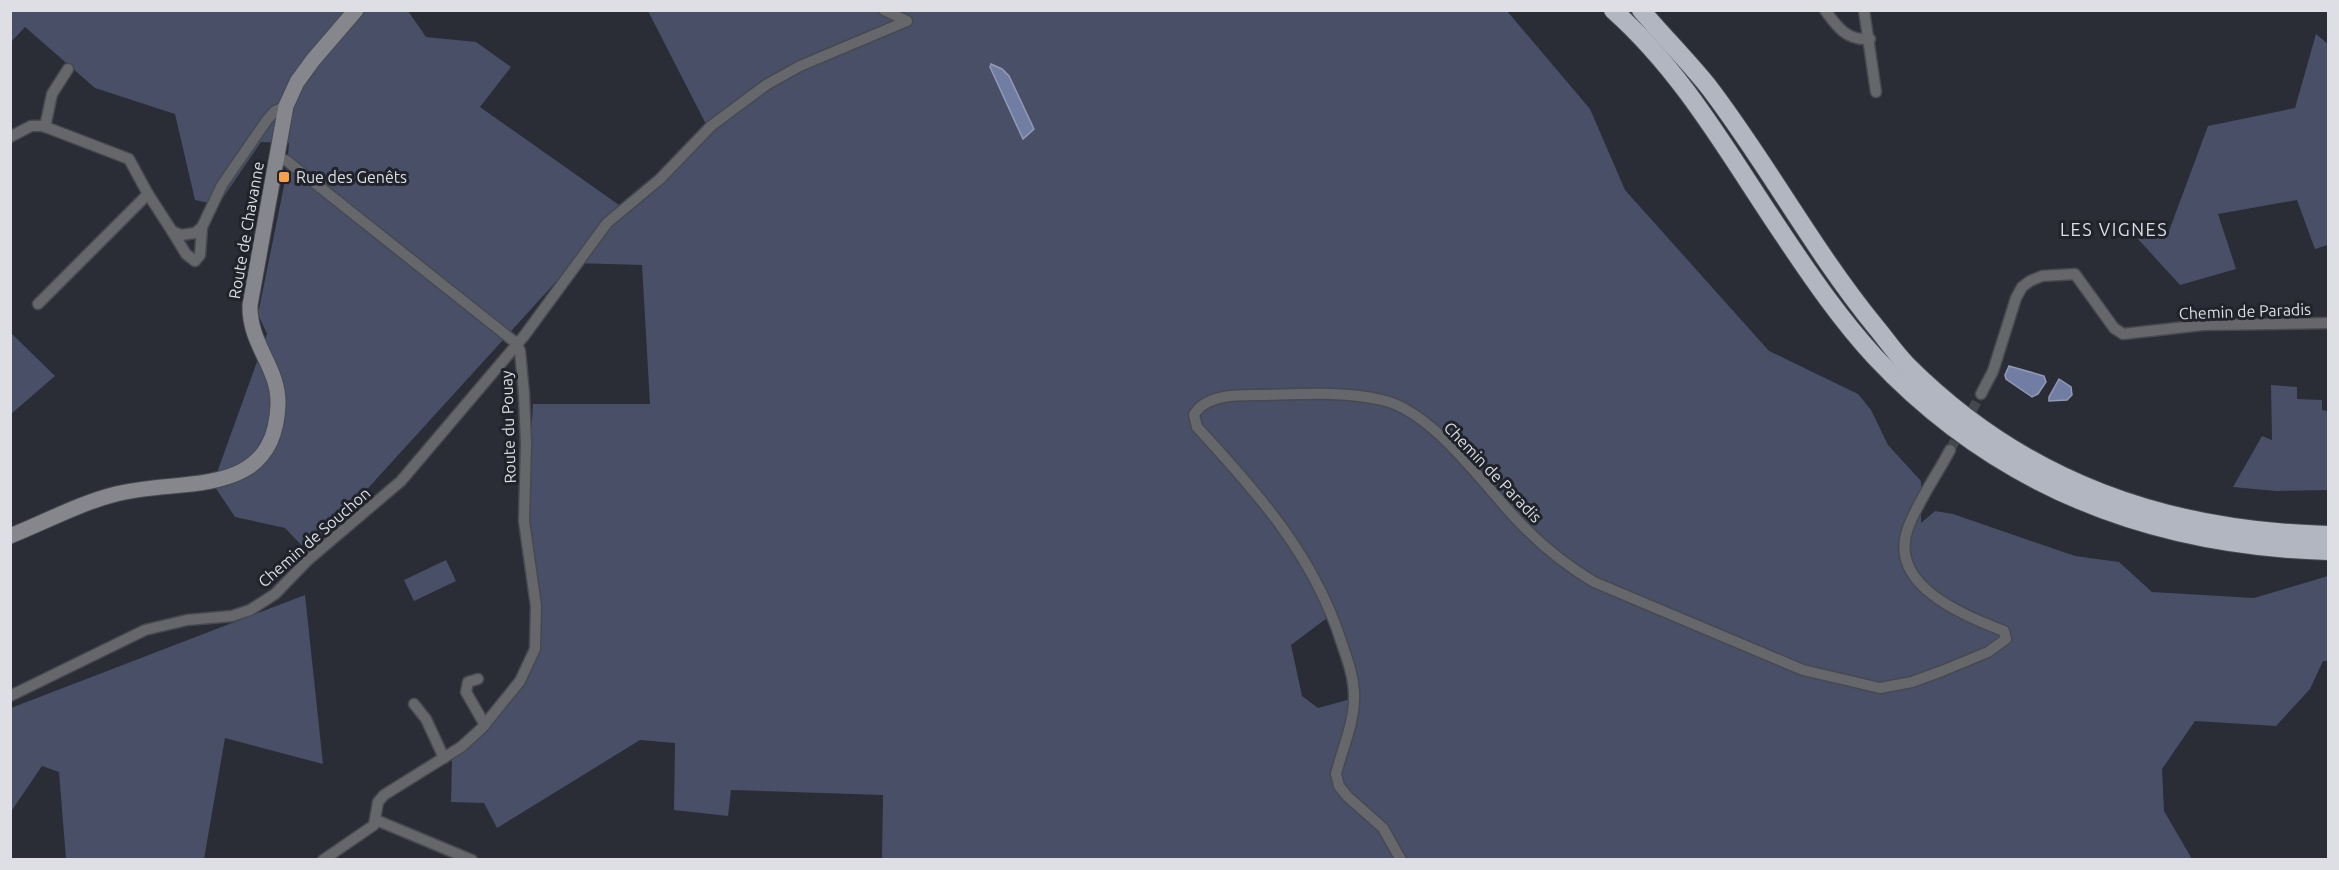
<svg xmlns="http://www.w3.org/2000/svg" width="2339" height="870" font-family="Ubuntu,sans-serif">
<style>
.green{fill:#484f67;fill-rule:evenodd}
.water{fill:#727da3;stroke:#929ab6;stroke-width:1.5}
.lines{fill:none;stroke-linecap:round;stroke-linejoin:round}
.minor-tunnel{stroke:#45484f;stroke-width:10;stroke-dasharray:10 5;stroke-linecap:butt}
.minor-casing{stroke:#474951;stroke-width:13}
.secondary-casing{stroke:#474951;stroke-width:17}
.motorway-casing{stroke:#474951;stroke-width:20}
.minor{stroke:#65676b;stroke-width:10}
.secondary{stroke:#85878d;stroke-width:15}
.motorway{stroke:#b2b6c0;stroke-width:18}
.poi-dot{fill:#f8a04b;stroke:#21232b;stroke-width:2}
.labels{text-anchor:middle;stroke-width:6;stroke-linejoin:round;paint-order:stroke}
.poi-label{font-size:16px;fill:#dddfe4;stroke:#21232b;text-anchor:start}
.street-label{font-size:16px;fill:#dddfe4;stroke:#21232b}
.neighbourhood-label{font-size:18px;letter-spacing:1.5px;fill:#dddfe4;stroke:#21232b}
</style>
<rect width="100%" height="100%" fill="#2a2d35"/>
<g class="green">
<path d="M11,11H408L426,37L476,42L511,67L480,107L629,212L711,134L648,11H1507L1590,109L1625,190L1769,351L1858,394L1871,410L1888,445L1921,481V523L1935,511L1953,514L2075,556L2119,562L2152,592L2254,598L2328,576V661H2323L2310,689L2276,726L2195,721L2162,769L2164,811L2192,859H882L883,795L731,790L728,816L674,810L675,743L640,740L497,828L484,803L451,802L452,758C494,723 545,678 541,617C539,586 529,554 528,522C526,483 531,443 533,404H650L642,265L573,263L309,553L285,528L235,517L213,484L267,334L258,314L286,176L289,143L261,142L218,205L195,200L175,114L95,88L25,27L11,42ZM1335,612L1358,697L1318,708L1302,696L1291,645Z"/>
<polygon points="2316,34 2328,44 2328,245 2315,249 2297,200 2218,214 2236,269 2180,285 2138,239 2169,231 2208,126 2295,108"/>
<polygon points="11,333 55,376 11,414 10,414"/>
<polygon points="2271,385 2297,387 2297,399 2322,400 2322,410 2328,411 2328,490 2276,491 2233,487 2262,436 2272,440"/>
<polygon points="446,560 456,581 414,601 404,580"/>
<polygon points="305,595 323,764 225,738 204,859 66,859 59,772 42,766 12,810 11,820 11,708"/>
</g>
<g class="water">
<polygon points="991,64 1002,69 1009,76 1034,129 1023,139 990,67"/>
<polygon points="2009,366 2044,376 2046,382 2038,394 2032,397 2006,379 2005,375"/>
<polygon points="2059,379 2071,387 2072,395 2067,400 2049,401 2049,397"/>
</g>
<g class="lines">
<polyline class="minor-tunnel" points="1950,450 1981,394"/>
<defs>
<g id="minor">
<path d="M1825,10C1837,27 1847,41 1870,39"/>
<polyline points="1864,10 1876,92"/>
<polyline points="45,127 52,94 68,69"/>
<polyline points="10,137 31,126 43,126 129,159 148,194"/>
<polyline points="277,157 287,161 516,343 520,351 524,394 526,444 524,521 536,606 535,649 520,681 482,728 461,747 384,795 378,802 374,825 323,860"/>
<polyline points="172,231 186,254 195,261 200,255 202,227"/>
<polyline points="38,304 148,194 172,231 181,235 195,233 202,227 222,185 267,120 275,111 286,106"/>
<polyline points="1981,394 1993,371 2016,298 2022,287 2030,281 2042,276 2075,274 2114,328 2123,334 2203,325 2328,323"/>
<polyline points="478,679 468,682 466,692 485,725"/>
<polyline points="10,696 145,630 187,620 232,616 250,610 275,594 308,560 401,481 524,336 607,223 660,179 711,126 766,85 800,66 907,21 884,10"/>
<polyline points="414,704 426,719 444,758"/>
<polyline points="376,820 472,860"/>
<path d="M1401,860L1383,828L1348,797L1339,786L1336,774C1342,750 1354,723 1354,699C1355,680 1347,658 1341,641C1314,556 1257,492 1197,427L1194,415C1206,393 1241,395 1264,395C1302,394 1345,391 1382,400C1436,412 1487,491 1526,529C1547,550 1569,567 1594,582L1803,670L1880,688L1912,682L1942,671L1988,652L2006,639L2004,631C1963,615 1887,585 1908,528C1918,501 1937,475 1950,450"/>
</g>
<path id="secondary" d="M10,536C45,522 80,503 116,494C181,477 275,501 278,404C279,367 249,345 250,305L286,106L297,82L313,60L356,10"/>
<g id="motorway">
<path d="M1613,10C1685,74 1731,158 1784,236C1812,278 1841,320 1875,357C1997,487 2153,546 2328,551"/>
<path d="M1641,10C1663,36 1687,60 1708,86C1767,163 1813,250 1875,326C1886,339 1895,353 1907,365C2024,482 2166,531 2328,535"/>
</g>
</defs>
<use href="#minor" class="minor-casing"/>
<use href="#secondary" class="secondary-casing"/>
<use href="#motorway" class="motorway-casing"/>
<use href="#minor" class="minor"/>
<use href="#secondary" class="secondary"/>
<use href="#motorway" class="motorway"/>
</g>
<rect class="poi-dot" x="278" y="171" width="12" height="12" rx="3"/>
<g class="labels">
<g class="poi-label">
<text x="296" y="183">Rue des Genêts</text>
</g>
<g class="street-label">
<text transform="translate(246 230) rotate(-80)" y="6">Route de Chavanne</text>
<text transform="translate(2245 311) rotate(-2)" y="6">Chemin de Paradis</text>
<text transform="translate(508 427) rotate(-92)" y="6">Route du Pouay</text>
<text transform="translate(1493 472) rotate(46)" y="6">Chemin de Paradis</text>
<text transform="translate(314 537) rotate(-41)" y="6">Chemin de Souchon</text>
</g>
<g class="neighbourhood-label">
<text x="2114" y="236">LES VIGNES</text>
</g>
</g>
<rect width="2339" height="870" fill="none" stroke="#dddfe4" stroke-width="24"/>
</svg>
